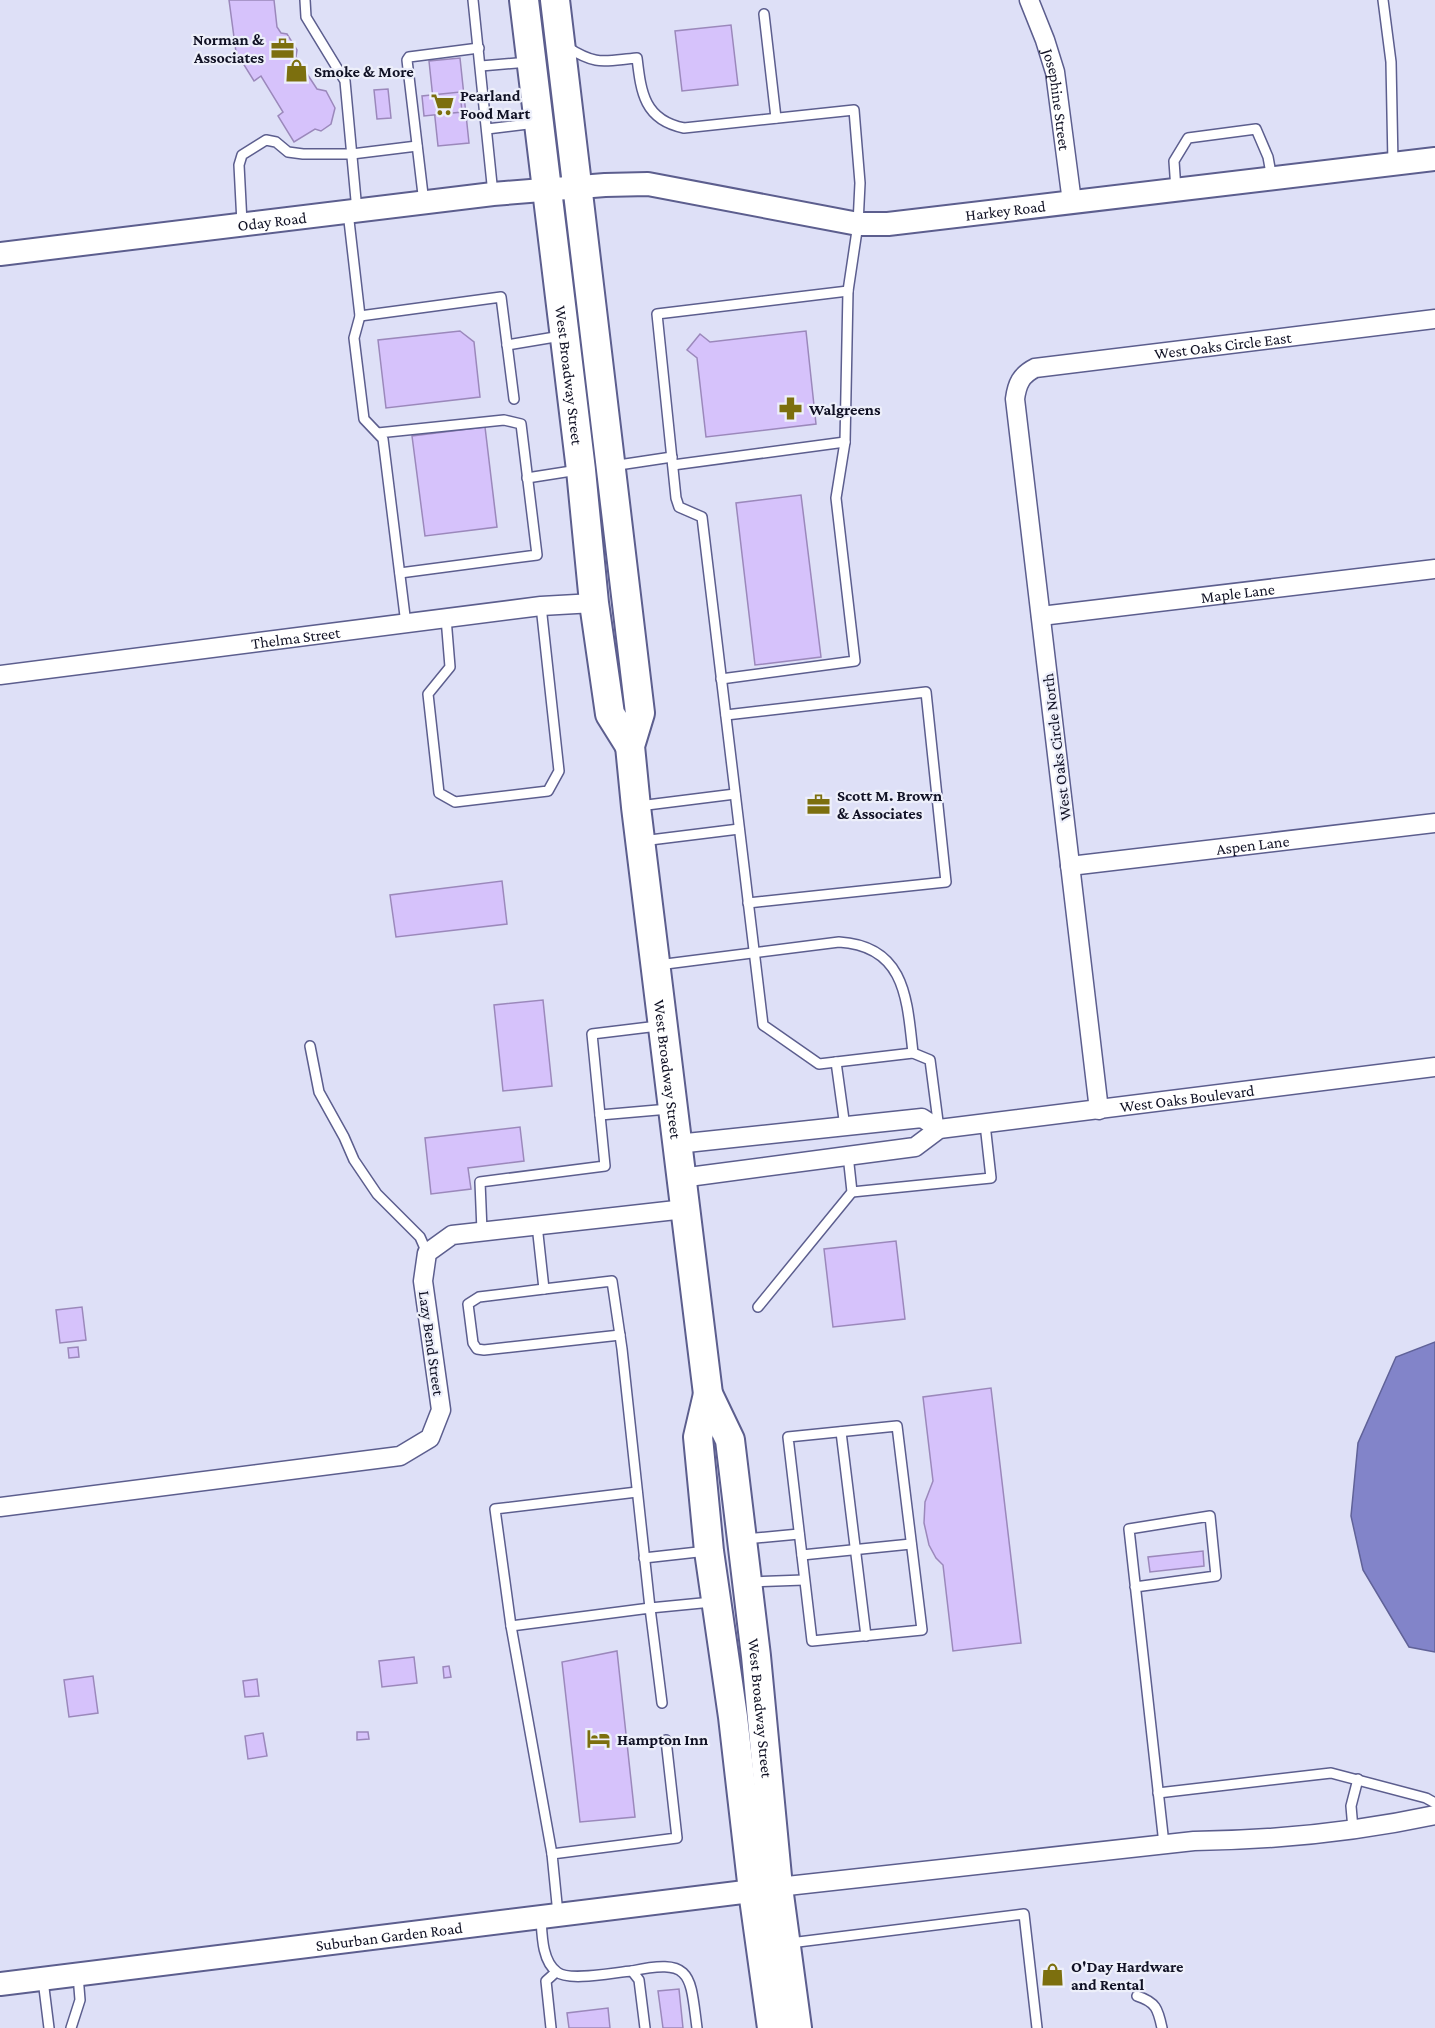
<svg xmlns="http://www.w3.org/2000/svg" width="1435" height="2028" font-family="'Crimson Pro',serif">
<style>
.water{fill:#8284c9;stroke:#606298;stroke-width:1.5}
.building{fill:#d6c2fb;stroke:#9b88bb;stroke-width:1.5}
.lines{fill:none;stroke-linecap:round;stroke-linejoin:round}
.service-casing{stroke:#5c5e8e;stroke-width:12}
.minor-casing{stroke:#5c5e8e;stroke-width:21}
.tertiary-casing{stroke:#5c5e8e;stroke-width:26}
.primary-casing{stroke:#5c5e8e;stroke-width:32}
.service{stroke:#fff;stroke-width:9}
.minor{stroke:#fff;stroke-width:18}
.tertiary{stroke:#fff;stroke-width:22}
.primary{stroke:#fff;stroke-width:28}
.labels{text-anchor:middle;stroke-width:4.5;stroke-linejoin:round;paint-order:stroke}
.poi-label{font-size:16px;font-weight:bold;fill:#101124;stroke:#edeffa;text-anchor:start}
.street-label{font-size:16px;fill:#101124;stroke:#edeffa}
</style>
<rect width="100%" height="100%" fill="#dee0f7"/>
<polygon class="water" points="1435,1342 1435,1652 1409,1647 1363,1570 1351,1516 1358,1443 1396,1357"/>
<g class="building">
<polygon points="229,0 274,0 277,27 281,33 287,34 297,50 296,57 317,89 326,91 335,108 331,124 321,131 315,129 294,142 278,116 283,112 261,76 254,81 236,52"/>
<polygon points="731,25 738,85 682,91 675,31"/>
<polygon points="460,58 469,143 438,146 429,61"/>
<polygon points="388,89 391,118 377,119 374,90"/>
<polygon points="460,92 462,112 424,116 422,96"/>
<polygon points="460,331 474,342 480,397 386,408 378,340"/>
<polygon points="806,331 816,424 706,437 697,358 687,350 700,334 710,342"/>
<polygon points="485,427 497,527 425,536 412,436"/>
<polygon points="801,495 821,657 755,665 736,503"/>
<polygon points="502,881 507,924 396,937 390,895"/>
<polygon points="543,1000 552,1086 503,1091 494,1005"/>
<polygon points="520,1127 524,1161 468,1168 471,1189 431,1194 425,1138"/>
<polygon points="896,1241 905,1319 833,1327 824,1249"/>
<polygon points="82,1307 86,1340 60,1343 56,1310"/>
<polygon points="78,1347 79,1357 69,1358 68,1348"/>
<polygon points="991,1388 1021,1643 953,1651 943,1565 936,1558 929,1545 924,1523 925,1502 933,1481 923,1397"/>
<polygon points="1203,1551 1204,1566 1150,1572 1148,1557"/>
<polygon points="617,1651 635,1817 580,1822 562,1662"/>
<polygon points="414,1657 417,1683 382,1687 379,1661"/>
<polygon points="449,1666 451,1677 444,1678 443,1667"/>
<polygon points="93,1676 98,1713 69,1717 64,1680"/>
<polygon points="257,1679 259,1696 245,1697 243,1681"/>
<polygon points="357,1732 368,1732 369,1739 357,1740"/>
<polygon points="263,1733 267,1756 248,1759 245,1736"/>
<polygon points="679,1989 683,2028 663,2028 658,1991"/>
<polygon points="608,2008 610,2028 569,2028 567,2013"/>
</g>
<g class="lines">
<defs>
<g id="service">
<polyline points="305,0 306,17 345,81 357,211"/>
<polyline points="473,0 493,194"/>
<polyline points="1383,0 1391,62 1393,164"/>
<polyline points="764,14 776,118"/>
<path d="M567,47C597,66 603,61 637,58C641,92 644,120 684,128L854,110L860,183L858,224L848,291L845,442L836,498L855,661L721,679"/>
<polyline points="481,66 529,62"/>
<polyline points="487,129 536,123"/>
<polyline points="1176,190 1174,161 1188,138 1256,129 1268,157 1272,179"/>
<polyline points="424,203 407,60 409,57 479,48"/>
<polyline points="348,212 360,316 354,338 364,419 383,439 406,624"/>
<polyline points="242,223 239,165 242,155 266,140 276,142 288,152 303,154 352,154 417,146"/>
<polyline points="848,291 657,314 676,498 679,507 702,517 763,1025 819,1064 913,1053 930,1060 939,1129"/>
<polyline points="360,316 501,297 514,399"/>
<polyline points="507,345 561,336"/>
<polyline points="378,433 504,420 521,424 537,555 400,573"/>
<polyline points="673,465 845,442"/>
<polyline points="612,466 672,457"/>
<polyline points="527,478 578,470"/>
<polyline points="446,618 450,667 428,694 439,793 455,802 548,791 559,771 541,606"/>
<polyline points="726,715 926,692 946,882 748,903"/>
<polyline points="639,806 735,794"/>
<polyline points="642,841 739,829"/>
<path d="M658,965L839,942C906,946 907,1000 913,1053"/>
<polyline points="310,1046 319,1092 344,1137 354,1160 377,1194 420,1237 427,1253"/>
<polyline points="836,1062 845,1127"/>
<polyline points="600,1115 669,1109"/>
<polyline points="852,1192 991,1178 985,1124"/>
<polyline points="537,1225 544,1289 612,1281 622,1349 650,1608 712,1602"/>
<polyline points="482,1231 480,1182 605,1166 592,1034 658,1026"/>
<polyline points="544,1289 479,1297 468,1304 473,1343 477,1349 484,1350 620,1335"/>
<polyline points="758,1307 852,1192 848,1155"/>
<polygon points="897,1426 922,1630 812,1641 788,1437"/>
<polyline points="841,1432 866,1636"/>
<polyline points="745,1539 799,1534"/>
<polyline points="802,1555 911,1544"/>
<polyline points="644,1558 707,1551"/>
<polyline points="750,1582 804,1580"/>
<polyline points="1135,1587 1216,1576 1210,1516 1129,1529 1164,1844"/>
<polyline points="511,1626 495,1509 637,1492"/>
<polyline points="1158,1793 1331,1773 1426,1798 1435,1803"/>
<polyline points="1353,1829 1351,1806 1358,1779"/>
<polyline points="552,1854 511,1626 650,1608 662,1703"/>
<polyline points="558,1914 552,1854 677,1838 666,1740"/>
<path d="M541,1918C542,1935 542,1961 557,1972C569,1982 616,1972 632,1971L639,1980L645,2028"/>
<polyline points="790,1943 1024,1914 1037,2028"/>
<path d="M632,1971C693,1958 690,1975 697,2028"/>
<polyline points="43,1980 49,2028"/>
<path d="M1137,1996C1156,2002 1158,2009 1162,2028"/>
<polyline points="71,2028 80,2000 78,1975"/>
<polyline points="551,2028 546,1981 556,1972"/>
</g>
<g id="minor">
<path id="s1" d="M1029,0L1045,40L1055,72L1072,202"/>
<path id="s2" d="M1041,616L1435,569"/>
<path id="s3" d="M0,675L541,606L594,603"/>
<path id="s4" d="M1070,866L1435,823"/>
<path id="s5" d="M1099,1110L1015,399C1017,384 1021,375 1035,368L1435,319"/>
<polyline points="677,1144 922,1118 939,1129"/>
<path id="s6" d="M681,1178L915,1147L939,1129L1435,1067"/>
<polyline points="0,1507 400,1456 430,1438 441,1410 423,1281 427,1253 452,1235 685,1209"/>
<path d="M778,1887L1194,1841C1275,1840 1356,1832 1435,1815"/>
</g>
<g id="tertiary">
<path id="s7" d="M0,254L493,194L605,185L648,184L858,224H888L1435,159"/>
<path id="s8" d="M0,1984L768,1889"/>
</g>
<g id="primary">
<path id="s9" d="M524,0L581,470L594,603L610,714L630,746"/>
<path id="s10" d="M555,0L640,713L630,746L636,807L708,1394L730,1440L756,1656L778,1887L797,2028"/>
<polyline points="708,1394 698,1437 709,1551 733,1717 753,1891 772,2028"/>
</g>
</defs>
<use href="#service" class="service-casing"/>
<use href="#minor" class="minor-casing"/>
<use href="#tertiary" class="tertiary-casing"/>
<use href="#primary" class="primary-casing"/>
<use href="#service" class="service"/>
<use href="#minor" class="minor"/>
<use href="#tertiary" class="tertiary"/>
<use href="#primary" class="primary"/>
</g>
<defs>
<symbol id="office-bare" viewBox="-9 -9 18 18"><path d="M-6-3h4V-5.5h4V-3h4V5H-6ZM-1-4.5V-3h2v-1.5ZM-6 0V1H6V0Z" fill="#7c6f0e" stroke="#edeffa" stroke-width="2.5" paint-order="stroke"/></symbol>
<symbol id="shop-bare" viewBox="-9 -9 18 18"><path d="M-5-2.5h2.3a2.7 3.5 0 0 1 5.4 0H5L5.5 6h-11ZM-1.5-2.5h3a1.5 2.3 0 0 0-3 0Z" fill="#7c6f0e" stroke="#edeffa" stroke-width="2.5" paint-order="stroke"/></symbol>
<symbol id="supermarket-bare" viewBox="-9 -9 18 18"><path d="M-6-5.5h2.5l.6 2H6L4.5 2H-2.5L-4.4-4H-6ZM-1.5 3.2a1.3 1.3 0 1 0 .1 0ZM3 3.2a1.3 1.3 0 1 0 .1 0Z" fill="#7c6f0e" stroke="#edeffa" stroke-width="2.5" paint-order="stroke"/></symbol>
<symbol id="pharmacy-bare" viewBox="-9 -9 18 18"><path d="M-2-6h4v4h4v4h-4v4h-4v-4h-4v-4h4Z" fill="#7c6f0e" stroke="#edeffa" stroke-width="2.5" paint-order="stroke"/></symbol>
<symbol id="hotel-bare" viewBox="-9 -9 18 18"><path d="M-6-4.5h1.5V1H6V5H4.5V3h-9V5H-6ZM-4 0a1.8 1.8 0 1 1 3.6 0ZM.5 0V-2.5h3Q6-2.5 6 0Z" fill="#7c6f0e" stroke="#edeffa" stroke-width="2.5" paint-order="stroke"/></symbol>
</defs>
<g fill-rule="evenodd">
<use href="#office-bare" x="266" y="32" width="33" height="33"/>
<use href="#shop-bare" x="280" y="54" width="33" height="33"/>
<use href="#supermarket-bare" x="426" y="88" width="33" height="33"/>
<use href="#pharmacy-bare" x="774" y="392" width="33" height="33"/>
<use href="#office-bare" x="802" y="788" width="33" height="33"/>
<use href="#hotel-bare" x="582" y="1722" width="33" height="33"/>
<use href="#shop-bare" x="1036" y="1958" width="33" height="33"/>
</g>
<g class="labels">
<g class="poi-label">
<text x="264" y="45" text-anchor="end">Norman &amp;<tspan x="264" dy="18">Associates</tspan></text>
<text x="314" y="77">Smoke &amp; More</text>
<text x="460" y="101">Pearland<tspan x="460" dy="18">Food Mart</tspan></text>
<text x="809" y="415">Walgreens</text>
<text x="837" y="801">Scott M. Brown<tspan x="837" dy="18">&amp; Associates</tspan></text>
<text x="617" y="1745">Hampton Inn</text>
<text x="1071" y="1972">O'Day Hardware<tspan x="1071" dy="18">and Rental</tspan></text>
</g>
<g class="street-label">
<text dy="6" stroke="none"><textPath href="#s1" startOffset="104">Josephine Street</textPath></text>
<text dy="6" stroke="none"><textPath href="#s7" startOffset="1014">Harkey Road</textPath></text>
<text dy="6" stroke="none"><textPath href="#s7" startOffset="274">Oday Road</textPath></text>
<text dy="6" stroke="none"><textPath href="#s5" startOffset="944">West Oaks Circle East</textPath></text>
<text dy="6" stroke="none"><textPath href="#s9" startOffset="378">West Broadway Street</textPath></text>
<text dy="6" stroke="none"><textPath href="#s2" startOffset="198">Maple Lane</textPath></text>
<text dy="6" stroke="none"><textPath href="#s3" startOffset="298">Thelma Street</textPath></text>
<text transform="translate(1056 747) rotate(-97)" y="6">West Oaks Circle North</text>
<text dy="6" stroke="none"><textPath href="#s4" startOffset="184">Aspen Lane</textPath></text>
<text dy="6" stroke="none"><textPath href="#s10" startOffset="1078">West Broadway Street</textPath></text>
<text dy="6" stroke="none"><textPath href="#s6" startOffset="516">West Oaks Boulevard</textPath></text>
<text transform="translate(432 1343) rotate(82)" y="6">Lazy Bend Street</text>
<text dy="6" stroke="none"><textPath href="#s10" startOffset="1726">West Broadway Street</textPath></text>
<text dy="6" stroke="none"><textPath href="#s8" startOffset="392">Suburban Garden Road</textPath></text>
</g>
</g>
</svg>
